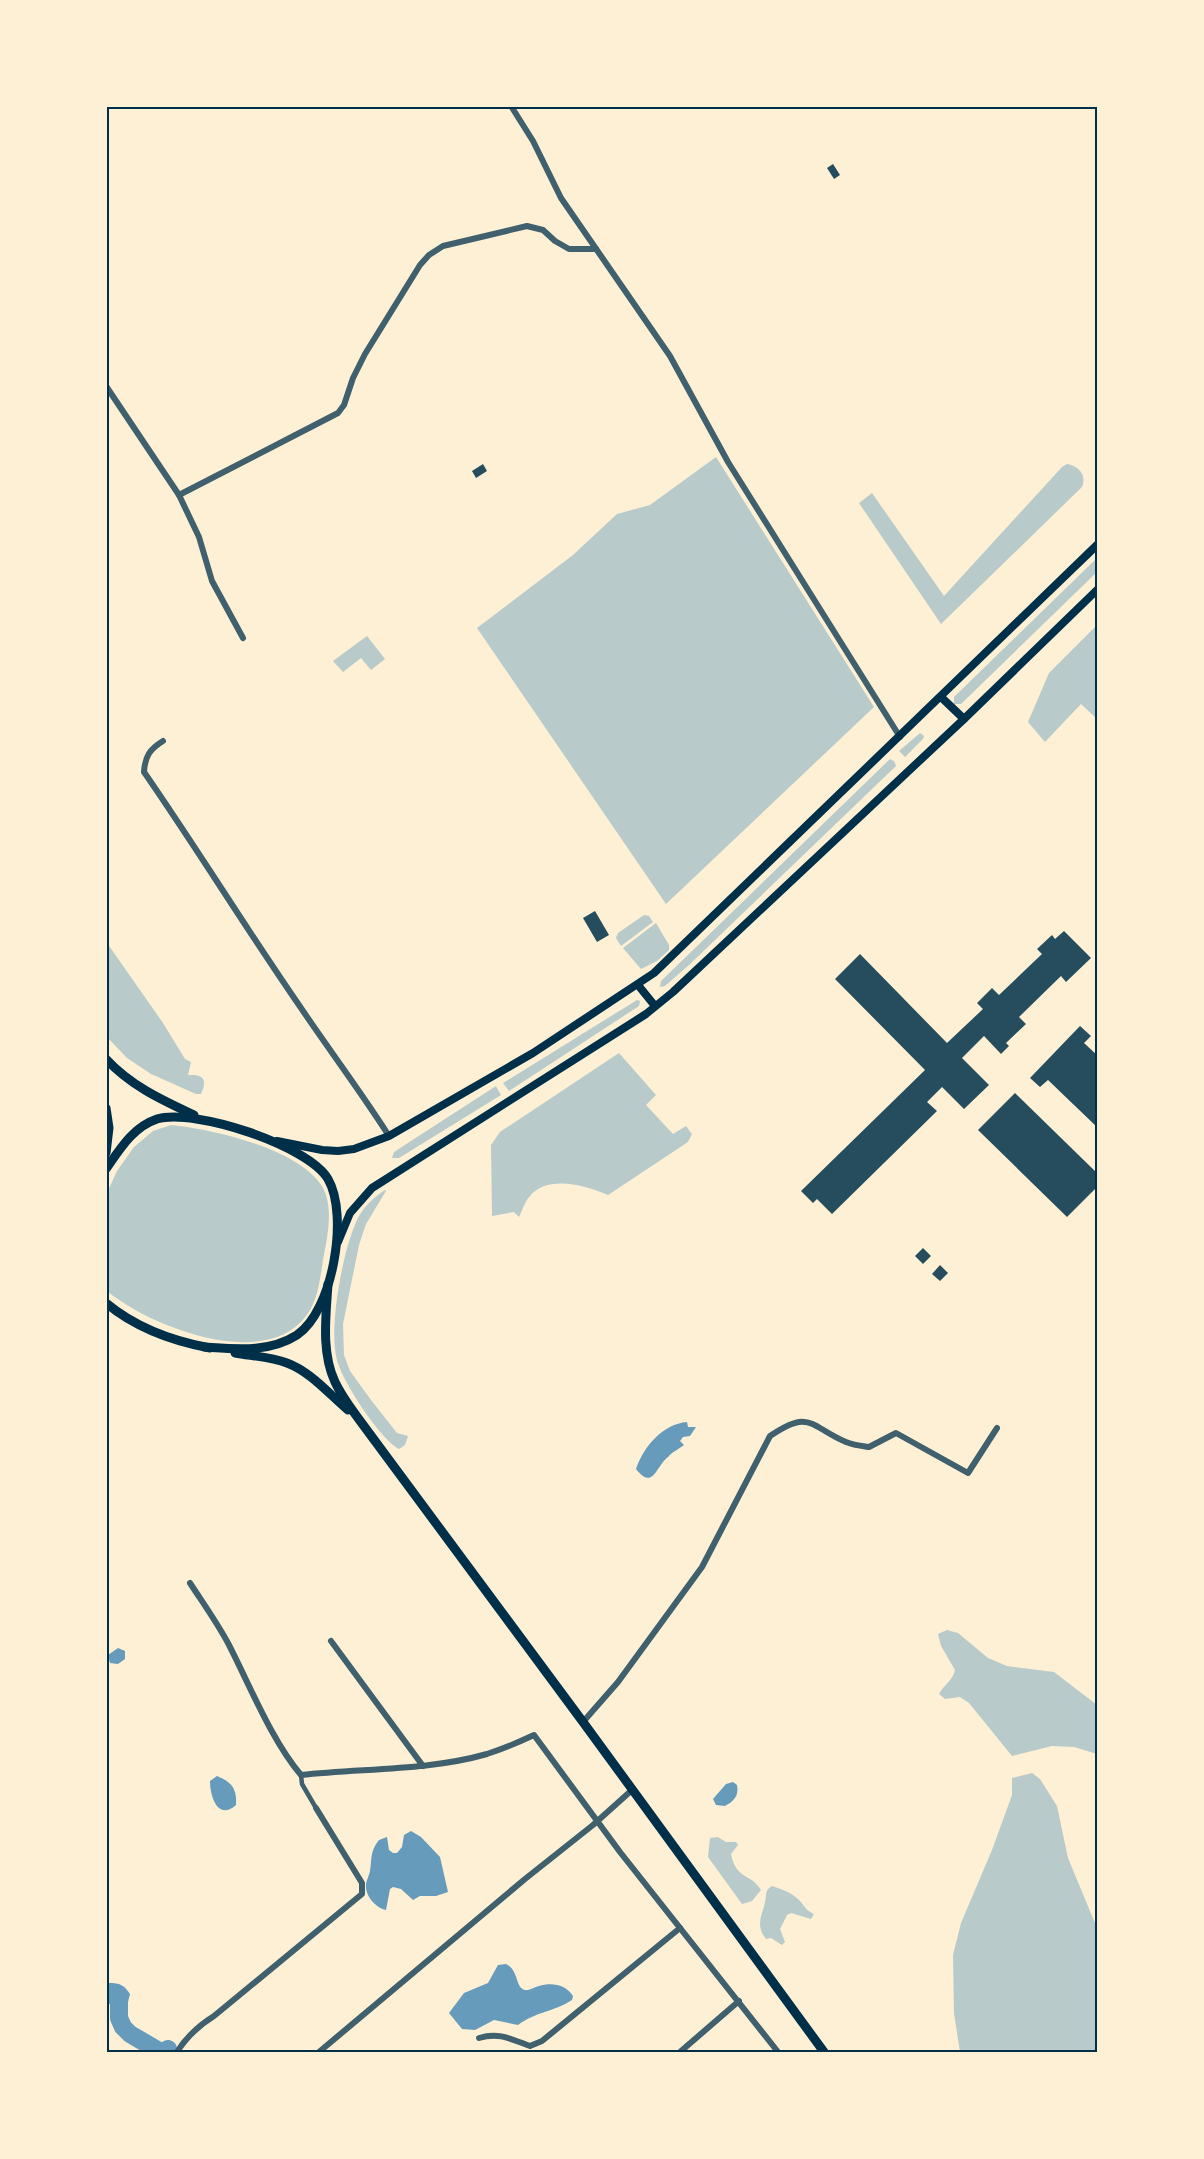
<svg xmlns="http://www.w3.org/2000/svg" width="1204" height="2159" font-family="'IBM Plex Sans',sans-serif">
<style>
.green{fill:#b9caca}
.water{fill:#669bbc}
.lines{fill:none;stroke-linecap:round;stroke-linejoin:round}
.river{stroke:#669bbc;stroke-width:18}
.building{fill:#264d5e}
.pedestrian{stroke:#3f606c;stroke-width:4.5}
.minor{stroke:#3f606c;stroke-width:6}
.secondary{stroke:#003049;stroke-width:8}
.primary{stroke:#003049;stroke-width:9}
.neatline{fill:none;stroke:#003049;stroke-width:2}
</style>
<rect width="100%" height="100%" fill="#fdf0d5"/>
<g class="green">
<polygon points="716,457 874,707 666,904 477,628 573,555 617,514 650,505"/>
<path d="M1067,464C1079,466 1087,475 1082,487L941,624L859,503L872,493L944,596L1062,467Z"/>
<polygon points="1097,558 1097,572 961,704 954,704 954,697"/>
<polygon points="1097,625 1097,719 1081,704 1045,742 1028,722 1049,673"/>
<polygon points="367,636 385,659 371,670 361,658 343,672 333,661"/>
<polygon points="920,733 924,736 923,739 905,757 899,751"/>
<polygon points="890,759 894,761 896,766 689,965 665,986 660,987 661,981"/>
<polygon points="644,915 649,916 653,922 621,946 616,938 618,933"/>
<polygon points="656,923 669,945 669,950 657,961 641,969 623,948"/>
<path d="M107,943L163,1023L185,1059L191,1062L188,1075C203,1074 208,1079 201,1094H196L151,1074L127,1058L107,1037Z"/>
<polygon points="637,1000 640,1001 639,1006 509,1091 503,1083"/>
<path d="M619,1053L656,1095L646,1105L673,1134L686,1126L692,1134L688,1142L608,1195C587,1186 548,1174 530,1196C525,1201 522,1211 519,1217L514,1212L492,1216L491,1145L500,1132Z"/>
<polygon points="496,1086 501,1095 399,1158 392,1158 394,1152"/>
<path d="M171,1125C212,1129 301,1149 323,1188C334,1209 327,1238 323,1260C320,1279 318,1301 306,1316C264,1372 149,1326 107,1291V1193L117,1171L134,1147L153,1131Z"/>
<path d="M385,1190L386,1191L366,1224L359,1245L343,1324L344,1355L350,1371L371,1400L397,1433L408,1436L405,1445L399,1449C380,1439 342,1381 337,1360C328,1329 343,1249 357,1220C363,1207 373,1198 385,1190Z"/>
<path d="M947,1630L958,1633L988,1658L1007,1666L1054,1672L1097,1705V1754L1074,1747L1052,1746L1012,1756L969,1703L960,1697L945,1699L939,1694C944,1684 952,1682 955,1670L941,1646L938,1634Z"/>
<polygon points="1032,1773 1040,1779 1057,1806 1068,1858 1097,1928 1097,2052 960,2052 954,2013 953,1955 961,1923 992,1850 1012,1795 1012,1778"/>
<path d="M718,1837L726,1842H736L738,1845L731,1854C736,1880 751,1873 761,1890L752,1901L742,1904L708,1857L710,1838Z"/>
<path d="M772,1886C782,1889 792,1893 799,1900C806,1907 804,1909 814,1914L811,1919L791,1913L787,1915L780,1929L785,1942L782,1945L771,1938L766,1939C755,1925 762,1916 765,1902C767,1894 764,1891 772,1886Z"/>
</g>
<g class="water">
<path d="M687,1422L688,1427H696L690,1436L683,1437L680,1441L684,1445C679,1449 672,1452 668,1457C656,1466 653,1491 636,1469C644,1446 663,1424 687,1422Z"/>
<polygon points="118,1648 125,1651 125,1659 118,1664 110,1663 108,1655"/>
<path d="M217,1776C232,1782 237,1789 236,1805C218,1821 210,1797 210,1781Z"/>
<path d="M733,1782L737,1785C739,1796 734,1801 725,1806L716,1805L713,1799L726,1784Z"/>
<path d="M411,1831L421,1837L440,1857L448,1892L436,1896H420L413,1900L401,1889L393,1887L390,1889L386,1910C376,1908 365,1896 366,1885C366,1881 369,1876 370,1871C372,1858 370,1851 379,1840L387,1837L389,1850L393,1853H397L402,1847L404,1835Z"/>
<path d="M506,1964C519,1970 515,1988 525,1990C529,1991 534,1987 539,1986C551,1982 566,1984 573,1996L572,2000C554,2012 537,2011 518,2025L494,2020L475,2030L462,2029L449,2013L464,1993L488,1983L498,1965Z"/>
<path d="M109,1983C120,1983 124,1985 130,1994L128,2002L118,2005L108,1999L107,1984Z"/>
</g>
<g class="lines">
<polyline class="river" points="106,1992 119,1999 119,2018 123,2027 130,2034 159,2051 164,2052 168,2049"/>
</g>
<g class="building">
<polygon points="833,164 840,175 834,179 827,168"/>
<polygon points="483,464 487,471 476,478 472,471"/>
<polygon points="595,911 609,935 597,942 583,918"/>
<polygon points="1064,931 1091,958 1066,982 1061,976 1019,1017 1026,1024 1006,1043 1009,1046 1001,1054 984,1036 962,1058 989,1085 964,1109 942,1087 927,1102 937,1111 832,1214 817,1199 813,1203 801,1191 925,1070 835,979 860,954 947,1043 983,1009 977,1003 992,988 999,995 1042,954 1037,949 1052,935 1055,939"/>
<polygon points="1080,1026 1091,1036 1084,1043 1098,1056 1098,1128 1048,1080 1040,1087 1030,1078"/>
<polygon points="1015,1093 1098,1174 1098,1186 1067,1217 978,1130"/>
<polygon points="923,1248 931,1256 923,1264 915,1256"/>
<polygon points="940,1265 948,1273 940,1281 932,1274"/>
</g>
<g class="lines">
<polyline class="pedestrian" points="301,1775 302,1784 316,1808"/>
<g class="minor">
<polyline points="511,106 533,141 561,198 670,356 728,462 900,737"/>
<polyline points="106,386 179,495 199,537 212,581 243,638"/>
<polyline points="179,495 338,413 344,405 353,378 365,354 420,265 429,255 443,246 527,226 543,230 555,241 569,249 596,249"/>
<path d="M163,741C150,749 145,756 144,772C198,850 247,930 301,1008C330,1051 361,1092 389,1136"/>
<path d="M190,1583C203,1603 218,1624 229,1645C250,1686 272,1741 301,1775C363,1768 427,1771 487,1754C503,1749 519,1742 534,1735L620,1852L778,2052"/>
<polyline points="331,1641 423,1766"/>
<path d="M583,1722L618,1682L702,1567L770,1436C811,1408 810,1427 846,1442C853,1445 862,1446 869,1447L896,1433L968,1473L997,1428"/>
<path d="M479,2038C499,2032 511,2039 530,2046L542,2041L680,1928"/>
<path d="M177,2052C187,2036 198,2026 214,2016L362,1894V1883L316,1808"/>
<polyline points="319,2052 525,1879 593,1825 632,1790"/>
<polyline points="680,2052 739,2001"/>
</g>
<g class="secondary">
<polyline points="941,697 964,719"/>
<polyline points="638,985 655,1006"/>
<polyline points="277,1141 322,1150 338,1151 354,1149 389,1136 533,1053 654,973 1098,544"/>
<polyline points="338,1242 350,1213 372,1188 646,1014 673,992 964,719 1098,589"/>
</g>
<g class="primary">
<path d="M106,1059C131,1086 162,1100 194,1115"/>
<polyline points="106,1108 109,1128 106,1153"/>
<path d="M106,1169C120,1149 133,1127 157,1119C194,1108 308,1145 328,1179C349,1215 333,1311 297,1335C269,1353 236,1349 204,1347"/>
<path d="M328,1284C326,1316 321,1352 335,1382C341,1395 350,1407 358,1418L583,1722L824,2052"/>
<path d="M106,1303C136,1328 172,1341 210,1348"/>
<path d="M235,1353C252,1356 271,1357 287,1363C311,1372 329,1394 348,1410"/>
</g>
</g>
<rect width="1204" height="2159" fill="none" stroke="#fdf0d5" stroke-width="216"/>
<rect x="108" y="108" width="988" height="1943" class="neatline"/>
</svg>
